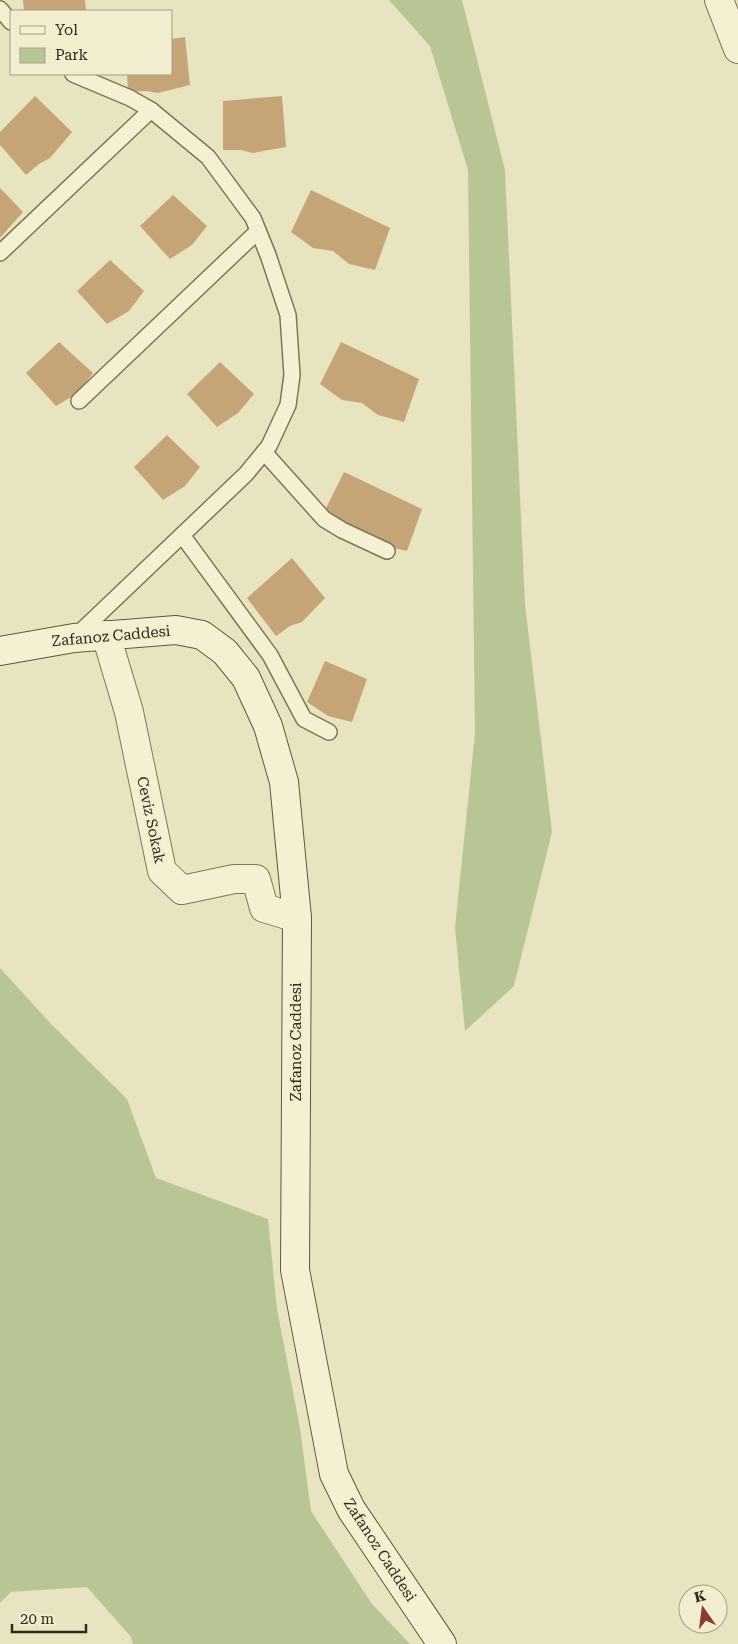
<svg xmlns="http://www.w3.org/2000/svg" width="738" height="1644" font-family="'Roboto Serif',serif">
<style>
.green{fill:#b8c695}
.building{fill:#c5a578}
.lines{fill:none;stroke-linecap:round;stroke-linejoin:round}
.lane-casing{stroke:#817559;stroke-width:18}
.street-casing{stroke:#817559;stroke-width:30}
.secondary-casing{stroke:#62563d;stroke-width:30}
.lane{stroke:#f5f0d2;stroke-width:15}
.street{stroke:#f5f0d2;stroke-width:28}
.secondary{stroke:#f5f0d2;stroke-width:28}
.labels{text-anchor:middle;stroke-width:4;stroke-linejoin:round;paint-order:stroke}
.street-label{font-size:15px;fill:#312a1d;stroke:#f2edce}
</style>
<rect width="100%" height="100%" fill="#e9e4c0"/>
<g class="green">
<polygon points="389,0 462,0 505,170 525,604 552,832 514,986 465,1031 455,928 475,733 468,170 430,46"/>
<polygon points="0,968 52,1025 127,1099 156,1178 268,1219 277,1309 300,1428 311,1511 372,1604 410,1644 133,1644 131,1637 87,1587 11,1592 0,1603"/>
</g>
<g class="building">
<polygon points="23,0 85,0 86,11 24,11"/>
<polygon points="185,37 190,85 158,93 146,91 128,92 127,74 171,74 171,39"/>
<polygon points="35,96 72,132 50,158 39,164 26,175 0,145 0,132"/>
<polygon points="282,96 286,147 253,153 240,150 223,150 223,101"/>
<polygon points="0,188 23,212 0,238"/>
<polygon points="311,190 390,228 375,270 349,264 333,251 313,248 291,232"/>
<polygon points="173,195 207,226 192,245 170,259 140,226"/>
<polygon points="110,260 144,291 129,311 107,324 77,291"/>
<polygon points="59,342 93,373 78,393 56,406 26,373"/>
<polygon points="341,342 419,379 404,422 378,415 362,403 342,400 320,384"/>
<polygon points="220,362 254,394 238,413 217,427 187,394"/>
<polygon points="167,435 200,467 185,486 163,500 134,467"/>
<polygon points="344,472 422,509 407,551 381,545 365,532 345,529 323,514"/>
<polygon points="292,558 325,598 302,622 290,626 276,636 247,598"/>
<polygon points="325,661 367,679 352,722 328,716 307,702"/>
</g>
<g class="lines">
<defs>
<g id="lane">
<polyline points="0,9 11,22"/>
<polyline points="73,74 130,98 151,110 208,157 253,218 268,255 288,315 292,375 288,405 269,446 246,474 75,637"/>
<polyline points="0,253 151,110"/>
<polyline points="79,401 258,231"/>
<polyline points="264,452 324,519 342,530 387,551"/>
<polyline points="182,535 270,655 304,719 329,732"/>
</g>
<g id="street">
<polyline points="719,0 738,49"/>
<polyline points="106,635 129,712 162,871 182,890 234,879 256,879 264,908 297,918"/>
</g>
<polyline id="secondary" points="0,651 74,638 176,630 202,635 225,652 246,678 268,726 284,782 297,918 295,1270 334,1474 351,1509 442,1644"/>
</defs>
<use href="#lane" class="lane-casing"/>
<use href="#street" class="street-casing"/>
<use href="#secondary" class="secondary-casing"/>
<use href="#lane" class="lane"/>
<use href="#street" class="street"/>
<use href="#secondary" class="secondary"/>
</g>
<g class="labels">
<g class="street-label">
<text transform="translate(111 636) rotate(-5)" y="5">Zafanoz Caddesi</text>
<text transform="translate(151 820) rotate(78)" y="5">Ceviz Sokak</text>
<text transform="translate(296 1042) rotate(-90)" y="5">Zafanoz Caddesi</text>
<text transform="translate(380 1550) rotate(57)" y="5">Zafanoz Caddesi</text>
</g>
</g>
<rect x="10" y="10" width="162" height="65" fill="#f2edce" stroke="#a59f87"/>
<rect x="20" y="26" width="25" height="8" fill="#f5f0d2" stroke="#a59f87"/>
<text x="55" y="35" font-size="15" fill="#312a1d">Yol</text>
<rect x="20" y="48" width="25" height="15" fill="#b8c695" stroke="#a59f87"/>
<text x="55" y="60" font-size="15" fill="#312a1d">Park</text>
<g transform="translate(703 1609) rotate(346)"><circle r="24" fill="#f2edce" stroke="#a59f87"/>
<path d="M0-4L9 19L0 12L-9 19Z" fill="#8a3d2f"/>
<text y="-8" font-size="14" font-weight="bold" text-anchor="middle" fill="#312a1d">K</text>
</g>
<path d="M12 1624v8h74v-8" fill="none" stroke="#312a1d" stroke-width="2.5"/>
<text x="20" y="1624" font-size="15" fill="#312a1d" stroke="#f2edce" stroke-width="4" paint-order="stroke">20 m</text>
</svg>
